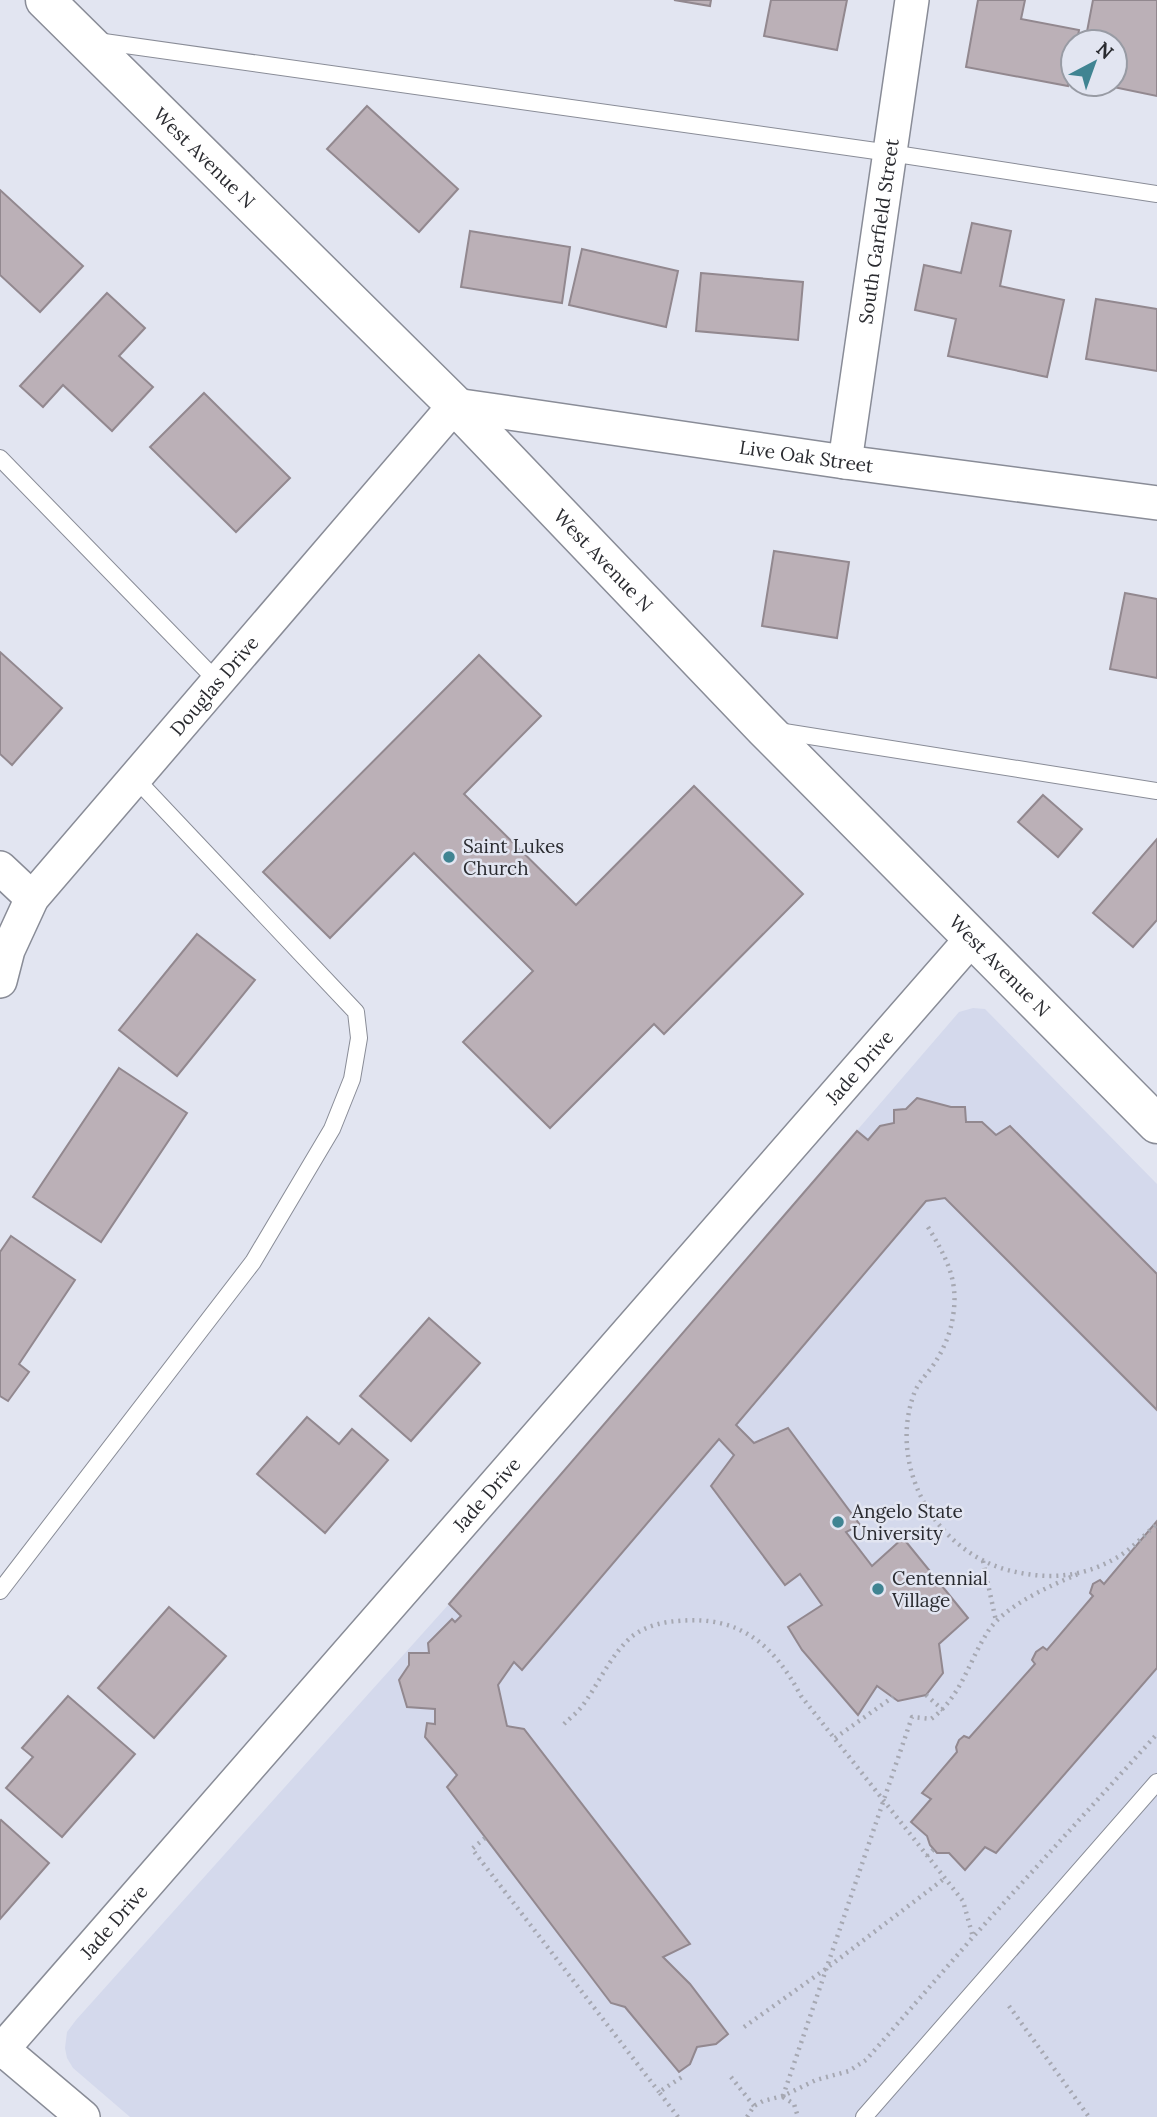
<svg xmlns="http://www.w3.org/2000/svg" width="1157" height="2117" font-family="Lora,serif">
<style>
.built{fill:#d4d9ec}
.building{fill:#bbb0b7;stroke:#92888f;stroke-width:2}
.lines{fill:none;stroke-linecap:round;stroke-linejoin:round}
.lane-casing{stroke:#898c97;stroke-width:18}
.street-casing{stroke:#898c97;stroke-width:36}
.secondary-casing{stroke:#898c97;stroke-width:41}
.path{stroke:#a6a8b2;stroke-width:4.5;stroke-dasharray:2 5;stroke-linecap:butt}
.lane{stroke:#fff;stroke-width:16}
.street{stroke:#fff;stroke-width:33}
.secondary{stroke:#fff;stroke-width:38}
.poi-dot{fill:#408492;stroke:#e2e5f1;stroke-width:2.5}
.labels{text-anchor:middle;stroke-width:5;stroke-linejoin:round;paint-order:stroke}
.street-label{font-size:19px;fill:#2a2b30;stroke:#e2e5f1}
.poi-label{font-size:19px;fill:#2a2b30;stroke:#e2e5f1;text-anchor:start}
</style>
<rect width="100%" height="100%" fill="#e2e5f1"/>
<polygon class="built" points="973,1008 985,1009 1157,1184 1157,2117 130,2117 73,2068 67,2058 65,2048 67,2032 76,2020 449,1604 959,1012"/>
<g class="building">
<polygon points="674,0 711,0 710,6"/>
<polygon points="771,0 847,0 837,50 764,36"/>
<polygon points="978,0 1025,0 1021,19 1079,30 1077,42 1073,42 1073,61 1068,86 966,67"/>
<polygon points="1093,0 1157,0 1157,96 1099,84 1115,84 1115,42 1085,42"/>
<polygon points="367,106 458,189 419,232 327,149"/>
<polygon points="0,190 83,266 40,312 0,275"/>
<polygon points="972,223 1011,231 1000,286 1064,300 1047,377 948,356 956,319 915,310 924,265 961,273"/>
<polygon points="470,231 570,247 562,303 461,287"/>
<polygon points="582,249 678,271 666,327 569,305"/>
<polygon points="701,273 803,282 798,340 696,331"/>
<polygon points="107,293 145,328 119,356 153,387 112,431 63,385 43,407 20,386"/>
<polygon points="1096,299 1157,309 1157,371 1086,359"/>
<polygon points="204,393 290,478 236,532 150,447"/>
<polygon points="774,551 849,562 837,638 762,626"/>
<polygon points="1125,593 1157,599 1157,678 1110,669"/>
<polygon points="0,652 62,708 12,765 0,754"/>
<polygon points="479,655 541,716 464,794 576,905 694,786 803,894 664,1034 654,1024 550,1128 463,1042 533,971 414,853 330,938 263,872"/>
<polygon points="1043,795 1082,829 1058,857 1018,822"/>
<polygon points="1157,839 1157,920 1133,947 1093,913"/>
<polygon points="197,934 255,980 177,1076 119,1030"/>
<polygon points="119,1068 187,1113 101,1242 33,1197"/>
<polygon points="917,1098 951,1107 965,1107 966,1122 982,1122 996,1135 1010,1126 1157,1274 1157,1410 945,1198 926,1201 736,1425 754,1443 788,1428 860,1525 846,1532 872,1566 903,1538 968,1618 939,1644 943,1673 926,1695 898,1701 877,1686 858,1715 802,1650 788,1627 822,1605 800,1574 785,1585 711,1486 734,1455 719,1439 522,1670 514,1662 498,1685 507,1726 524,1729 690,1944 663,1957 690,1984 728,2034 716,2044 697,2047 690,2064 679,2072 625,2007 611,2003 447,1787 457,1775 425,1737 427,1723 435,1724 435,1709 407,1707 399,1680 409,1665 409,1653 429,1653 428,1643 452,1619 455,1622 461,1616 449,1604 857,1131 868,1140 880,1126 894,1123 894,1110 906,1109"/>
<polygon points="11,1236 75,1280 19,1364 29,1372 8,1401 0,1396 0,1252"/>
<polygon points="429,1318 480,1363 411,1441 360,1396"/>
<polygon points="307,1417 339,1444 352,1429 388,1460 325,1533 257,1474"/>
<polygon points="1157,1521 1157,1668 996,1853 985,1847 965,1870 949,1853 937,1853 930,1845 927,1836 911,1822 931,1799 922,1793 957,1752 956,1747 959,1740 964,1736 969,1738 1035,1664 1032,1660 1036,1652 1043,1647 1047,1650 1093,1596 1090,1593 1093,1584 1100,1580 1104,1584"/>
<polygon points="169,1607 226,1656 154,1738 98,1688"/>
<polygon points="68,1696 135,1754 62,1837 6,1788 33,1757 22,1748"/>
<polygon points="1,1820 49,1863 0,1919 0,1821"/>
</g>
<g class="lines">
<defs>
<g id="lane">
<polyline points="97,41 890,153 1157,194"/>
<polyline points="0,458 218,682"/>
<polyline points="778,731 1157,791"/>
<polyline points="0,1591 253,1262 332,1129 352,1079 359,1038 356,1012 135,778"/>
<polyline points="864,2117 1157,1782"/>
</g>
<g id="street">
<path id="s1" d="M845,462L912,0"/>
<polyline points="0,868 32,898"/>
<path id="s2" d="M0,981L8,950L32,898L455,405L845,462L1157,503"/>
<polyline points="0,2047 83,2117"/>
<path id="s3" d="M0,2052L973,937"/>
</g>
<g id="secondary">
<path id="s4" d="M45,0L455,405L765,729L1157,1124"/>
</g>
</defs>
<use href="#lane" class="lane-casing"/>
<use href="#street" class="street-casing"/>
<use href="#secondary" class="secondary-casing"/>
<g class="path">
<path d="M928,1227C946,1257 959,1280 953,1316C951,1332 944,1348 936,1361C930,1371 920,1380 915,1391C887,1463 932,1547 1004,1569C1043,1580 1080,1579 1116,1558C1131,1550 1144,1535 1157,1524"/>
<polyline points="983,1561 996,1621"/>
<polyline points="926,1695 943,1710"/>
<path d="M564,1724C570,1718 578,1712 583,1705C599,1683 609,1658 629,1639C642,1627 661,1622 678,1621C740,1615 774,1645 801,1696L963,1901L973,1937"/>
<polyline points="835,1738 893,1697"/>
<polyline points="485,1838 472,1849 659,2092"/>
<polyline points="927,1856 934,1849"/>
<polyline points="1009,2006 1089,2117"/>
<polyline points="744,2027 827,1968 945,1878"/>
<polyline points="731,2077 754,2106"/>
<path d="M783,2096L912,1717L931,1719C961,1697 968,1663 987,1633C1003,1606 1050,1586 1078,1574"/>
<polyline points="783,2097 794,2104 798,2117"/>
<polyline points="678,2117 659,2092 685,2075"/>
<polyline points="747,2117 754,2106 763,2101 783,2096 816,2080 849,2071 866,2060 973,1937 1157,1734"/>
</g>
<use href="#lane" class="lane"/>
<use href="#street" class="street"/>
<use href="#secondary" class="secondary"/>
</g>
<g class="poi-dot">
<circle cx="449" cy="857" r="7"/>
<circle cx="838" cy="1522" r="7"/>
<circle cx="878" cy="1589" r="7"/>
</g>
<g class="labels">
<g class="street-label">
<text dy="7" stroke="none"><textPath href="#s4" startOffset="224">West Avenue N</textPath></text>
<text dy="7" stroke="none"><textPath href="#s1" startOffset="233">South Garfield Street</textPath></text>
<text dy="7" stroke="none"><textPath href="#s2" startOffset="1094">Live Oak Street</textPath></text>
<text dy="7" stroke="none"><textPath href="#s4" startOffset="791">West Avenue N</textPath></text>
<text dy="7" stroke="none"><textPath href="#s2" startOffset="369">Douglas Drive</textPath></text>
<text dy="7" stroke="none"><textPath href="#s4" startOffset="1358">West Avenue N</textPath></text>
<text dy="7" stroke="none"><textPath href="#s3" startOffset="1307">Jade Drive</textPath></text>
<text dy="7" stroke="none"><textPath href="#s3" startOffset="740">Jade Drive</textPath></text>
<text dy="7" stroke="none"><textPath href="#s3" startOffset="173">Jade Drive</textPath></text>
</g>
<g class="poi-label">
<text x="463" y="853">Saint Lukes<tspan x="463" dy="22">Church</tspan></text>
<text x="852" y="1518">Angelo State<tspan x="852" dy="22">University</tspan></text>
<text x="892" y="1585">Centennial<tspan x="892" dy="22">Village</tspan></text>
</g>
</g>
<g transform="translate(1094 63) rotate(41)"><circle r="33" fill="#e2e5f1" stroke="#989ba4" stroke-width="2"/>
<path d="M0-5L12 26L0 18L-12 26Z" fill="#408492"/>
<text y="-10" font-size="19" font-weight="bold" text-anchor="middle" fill="#2a2b30">N</text>
</g>
</svg>
